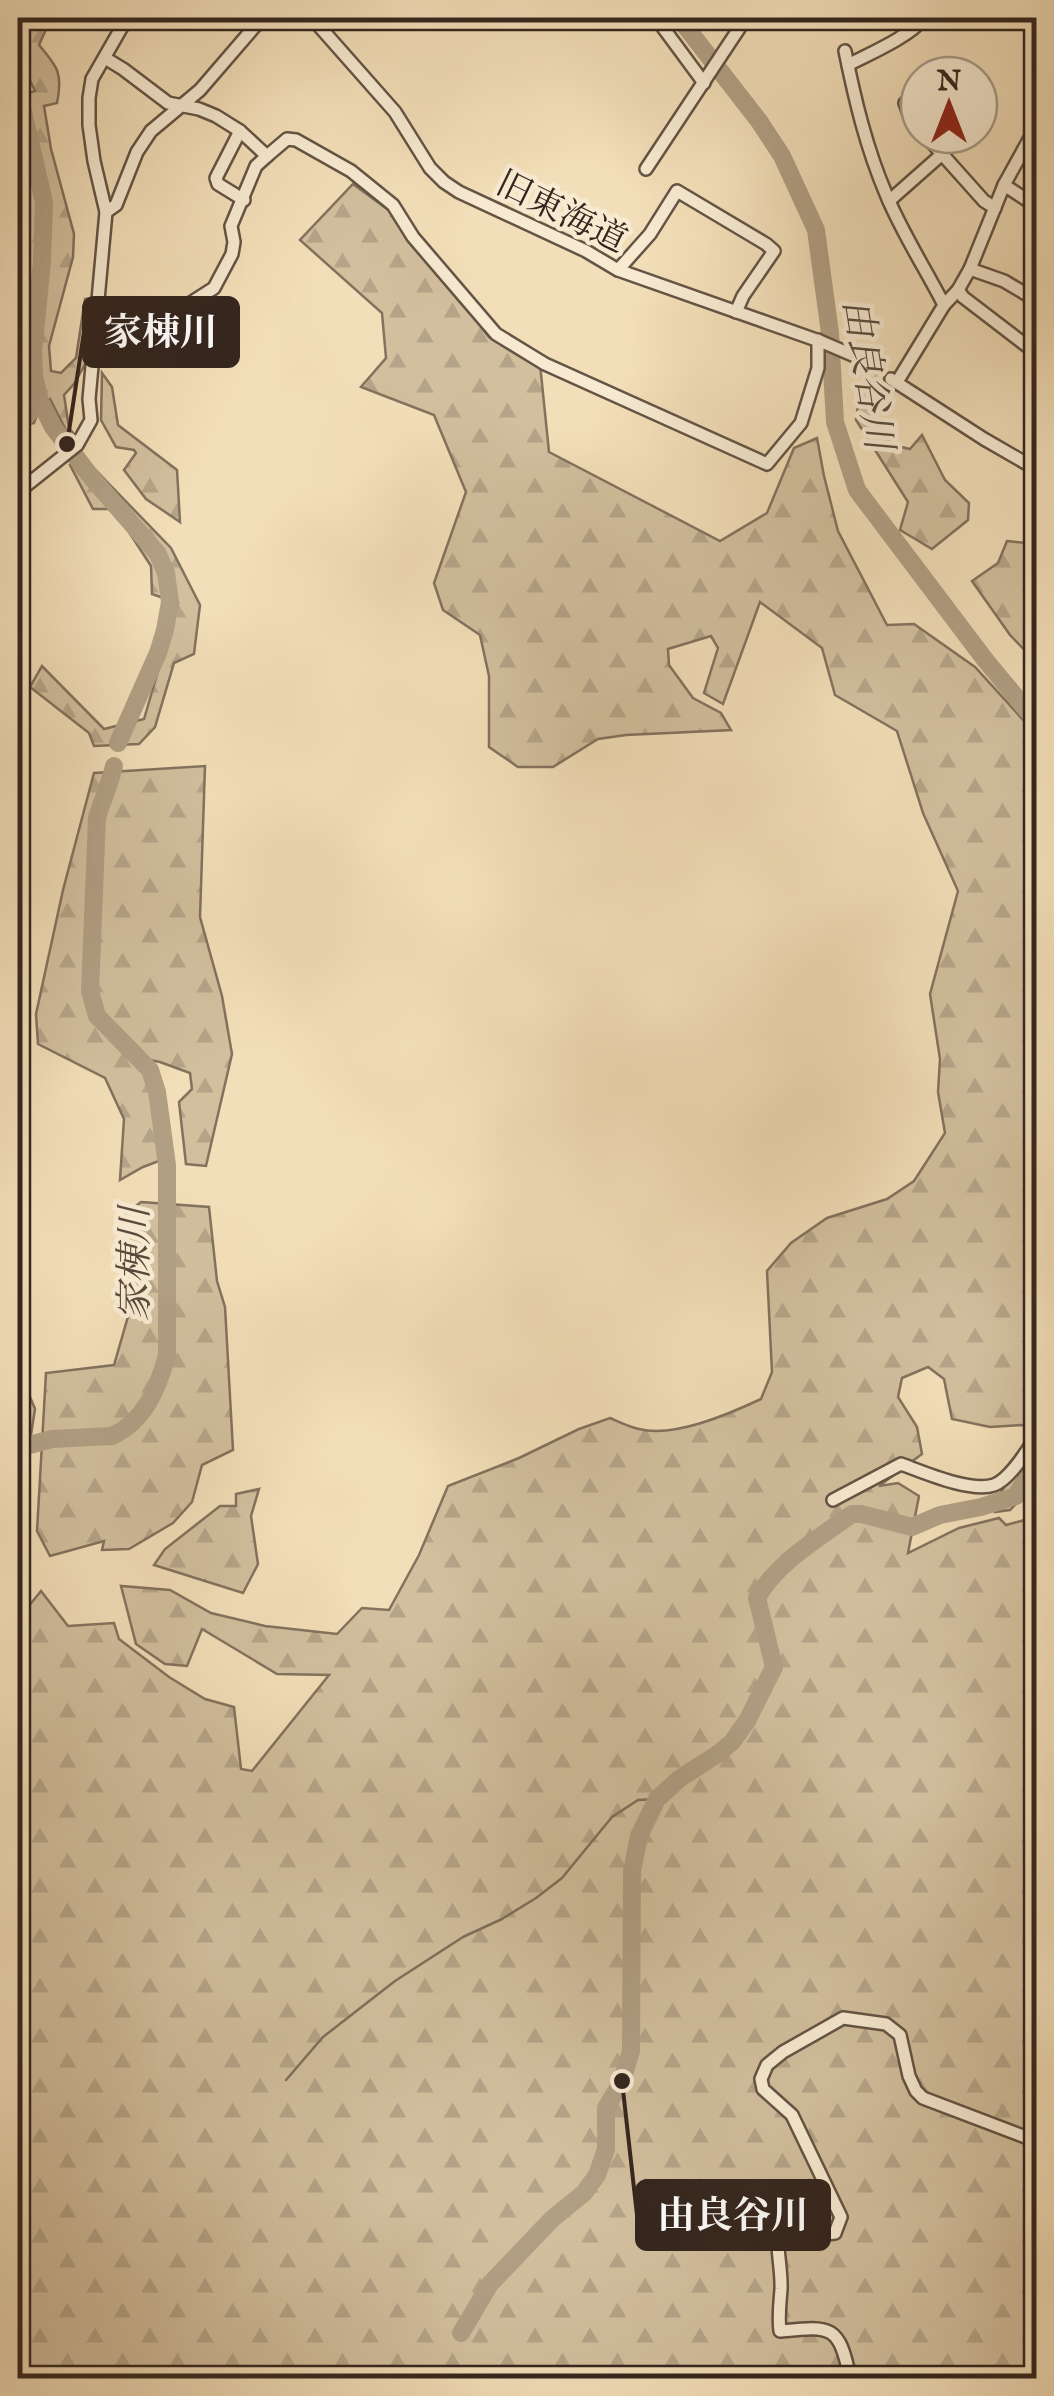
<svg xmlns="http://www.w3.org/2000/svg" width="1054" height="2396" font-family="'IM FELL English','Noto Serif JP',serif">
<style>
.forest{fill:url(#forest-firs);stroke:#83725e;stroke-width:2.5}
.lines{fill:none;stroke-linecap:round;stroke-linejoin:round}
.stream{stroke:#7f6f5c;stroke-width:2.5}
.river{stroke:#b19f84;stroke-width:18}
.minor-tunnel{stroke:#ccb999;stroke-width:11;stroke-dasharray:11 5.5;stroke-linecap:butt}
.minor-casing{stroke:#645445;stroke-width:16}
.minor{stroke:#f7ead1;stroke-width:11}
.labels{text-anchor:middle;stroke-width:9;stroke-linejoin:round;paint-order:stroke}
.street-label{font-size:35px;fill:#34261f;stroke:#f7ead1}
.water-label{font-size:38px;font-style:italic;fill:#5a4a3d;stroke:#f7ead1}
.leader{fill:none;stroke:#34261f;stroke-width:4}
.callout-dot{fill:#34261f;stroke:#f7ead1;stroke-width:4}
.callout{fill:#34261f;stroke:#34261f;stroke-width:4}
.callout-label{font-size:38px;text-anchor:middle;font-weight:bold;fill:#fff}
</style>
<defs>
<pattern id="forest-firs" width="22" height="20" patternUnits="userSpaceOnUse" patternTransform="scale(2.5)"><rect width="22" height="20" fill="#d2bf9e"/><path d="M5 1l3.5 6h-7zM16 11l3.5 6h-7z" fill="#b5a488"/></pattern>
</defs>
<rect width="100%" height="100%" fill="#f2deb8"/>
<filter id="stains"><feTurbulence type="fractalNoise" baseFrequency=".002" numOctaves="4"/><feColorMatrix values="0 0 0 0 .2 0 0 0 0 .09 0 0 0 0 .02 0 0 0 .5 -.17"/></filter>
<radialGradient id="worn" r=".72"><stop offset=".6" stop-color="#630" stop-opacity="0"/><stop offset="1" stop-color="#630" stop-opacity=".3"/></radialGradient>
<g class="forest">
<path d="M18,18H51L39,45C58,67 63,74 57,103L44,106L51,149L74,234L73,257L49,346L51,371L61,373L76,358L85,299L91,298L88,359L74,384L64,395L69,428L77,438L69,436L50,399L42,401L34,423L18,425V96L35,91L18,56Z"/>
<path d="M353,184L398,217L489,337L540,364L549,452L720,541L767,513L794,448L817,438L824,476L838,531L887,625L914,624L975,667L1036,734V1427L1020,1425L990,1427L952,1419L944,1379L928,1367L902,1378L898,1397L917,1427L922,1454L879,1486L898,1483L919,1496L908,1553L959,1528L999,1518L1006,1525L1036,1517V2378H18V1368L35,1409L27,1461L19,1561V1618L41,1591L68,1626L114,1623L119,1639L169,1677L205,1699L234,1707L241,1769L252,1771L329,1675L277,1674L202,1629L187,1666L165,1664L136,1644L121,1586L170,1590L211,1613L265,1626L337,1634L362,1608L389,1610L419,1555L448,1486L519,1458L579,1429L610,1418C619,1422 629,1427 639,1429C674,1438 729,1414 761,1399L772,1372L767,1271L791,1243L827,1218L887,1199L914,1181L945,1133L938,1092L940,1059L930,994L958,891L923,813L897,731L835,695L822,648L760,602L723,704L704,693L718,648L711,636L668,649L669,665L693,698L721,713L731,730L626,735L598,739L553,767H518L489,747V676L480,635L443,610L434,583L466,492L434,415L361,387L386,358L382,313L300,240Z"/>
<polygon points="102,373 112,387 118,425 177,470 180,522 146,499 124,470 136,453 134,450 116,447 101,420"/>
<path d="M876,377L879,386L869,415C875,431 892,447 910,449L922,435L945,480L969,503L968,520L932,549L900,530L908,502L856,420L859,399Z"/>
<polygon points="83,457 171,548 200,605 194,654 174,663 155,727 139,744 94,746 89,733 30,687 42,666 104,729 144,719 178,603 152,594 151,566 114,509 93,509 70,465"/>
<polygon points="1007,541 1036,544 1036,662 1010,635 972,581 998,563"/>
<polygon points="205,766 200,917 222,996 232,1054 206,1166 186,1164 179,1102 192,1089 190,1073 160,1062 140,1058 157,1107 167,1158 143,1167 120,1180 124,1119 105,1078 38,1044 36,1014 63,890 94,773"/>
<polygon points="141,1202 209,1207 217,1281 225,1307 233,1450 202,1465 192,1502 173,1523 129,1549 102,1550 104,1541 50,1556 37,1531 46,1373 114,1365 131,1306 124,1215"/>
<polygon points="1036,1441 1036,1483 1010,1510 995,1512 996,1499"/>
<polygon points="259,1489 251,1516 258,1564 243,1593 154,1565 165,1549 220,1506 236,1506 236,1494"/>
</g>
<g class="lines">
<polyline class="stream" points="286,2080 323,2037 395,1981 463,1937 502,1919 536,1898 562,1878 612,1817 638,1800 657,1799"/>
<g class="river">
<polyline points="679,18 759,121 782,156 816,230 830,333 835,422 857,490 986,661 1036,721"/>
<polyline points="18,90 44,202 42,262 33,352 34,376 40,401 53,427 92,478 158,554 166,573 170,602 165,630 158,653 118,743"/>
<polyline points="18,425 40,401"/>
<path d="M18,1448L52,1439L112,1436C145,1421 158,1388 167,1355V1165L157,1092L150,1070L97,1016L90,991L97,818C102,800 110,784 114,766"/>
<path d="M461,2333L490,2284L552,2219L584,2193L597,2175L606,2149V2108L622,2081L631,2051L632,1871L639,1836L657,1799L679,1779L719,1753L732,1742L747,1721L774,1667L757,1598C777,1562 819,1538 852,1514H861L912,1527L940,1515L981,1507L1016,1496L1036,1463"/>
</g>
<polyline class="minor-tunnel" points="857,357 891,379"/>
<defs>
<g id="minor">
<polyline points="312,18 395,112 430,168 444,182 459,192 586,251 618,270 822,342 857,357"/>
<polyline points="656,18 704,83"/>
<path d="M845,51C855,100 866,147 886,194C902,233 925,268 944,305"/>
<polyline points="105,58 123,69 168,103 199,109 216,116 240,131 267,156 287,139 296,140 351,171 393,205 413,237 496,334 545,364 767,464 801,423 818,368 818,340"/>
<path d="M848,65C871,53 909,37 924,18"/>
<polyline points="905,103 909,114 919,127"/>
<polyline points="240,131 216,178 218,184 244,200"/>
<polyline points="925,135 984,201 995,208"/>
<polyline points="646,169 746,18"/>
<polyline points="1004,185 1036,206"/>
<polyline points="889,201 941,155"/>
<polyline points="106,212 116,205 137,152 151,131 200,90 262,18"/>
<polyline points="970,269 1004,281 1036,300"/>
<polyline points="618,270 650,234 677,191 766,244 774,251 743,296 736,312"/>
<polyline points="958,290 963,297 1036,353"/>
<polyline points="189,304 214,288 232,254 234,242 231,226 256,166 267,156"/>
<polyline points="891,379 984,439 1036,469"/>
<polyline points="897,382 944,305 958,290 970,269 1004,185 1036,127"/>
<polyline points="18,492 77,445 91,420 89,399 106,212 94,161 89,125 89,98 92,79 127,18"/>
<path d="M833,1500L901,1464C923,1472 971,1493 994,1485C1010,1479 1027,1451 1036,1437"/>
<path d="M850,2378C839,2324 831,2326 780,2331C778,2316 780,2304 781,2289C782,2264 773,2240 781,2215C805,2210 807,2225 827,2234L835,2233L841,2217L792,2115L763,2089L761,2079L767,2065L783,2052L843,2018L886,2024L900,2035L909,2076L916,2091L923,2098L1036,2141"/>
</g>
</defs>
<use href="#minor" class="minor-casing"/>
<use href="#minor" class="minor"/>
</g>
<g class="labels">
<g class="street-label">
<text transform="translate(562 211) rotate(26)" y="12">旧東海道</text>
</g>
<g class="water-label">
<text transform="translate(869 374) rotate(81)" y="13">由良谷川</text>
<text transform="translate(134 1264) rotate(-90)" y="13">家棟川</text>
</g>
</g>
<path class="leader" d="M67 444L84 332M622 2081L637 2215"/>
<g class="callout-dot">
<circle cx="67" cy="444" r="10"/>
<circle cx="622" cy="2081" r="10"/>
</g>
<g class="callout">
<rect x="84" y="298" width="154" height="68" rx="10"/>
<rect x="637" y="2181" width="192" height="68" rx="10"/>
</g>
<g class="callout-label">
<text x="161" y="345">家棟川</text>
<text x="733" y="2228">由良谷川</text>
</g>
<rect width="1054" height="2396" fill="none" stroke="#f2deb8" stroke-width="60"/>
<rect x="20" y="20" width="1014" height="2356" fill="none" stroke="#34261f" stroke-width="5"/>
<rect x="30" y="30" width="994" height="2336" fill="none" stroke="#34261f" stroke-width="2.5"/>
<g transform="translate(949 105)"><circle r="48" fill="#f7ead1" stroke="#a99c8a" stroke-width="2.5"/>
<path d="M0-8L18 38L0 25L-18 38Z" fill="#8f2418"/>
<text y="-15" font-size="28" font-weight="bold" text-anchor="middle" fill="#34261f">N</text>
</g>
<rect width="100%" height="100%" filter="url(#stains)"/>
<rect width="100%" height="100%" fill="url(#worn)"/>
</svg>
